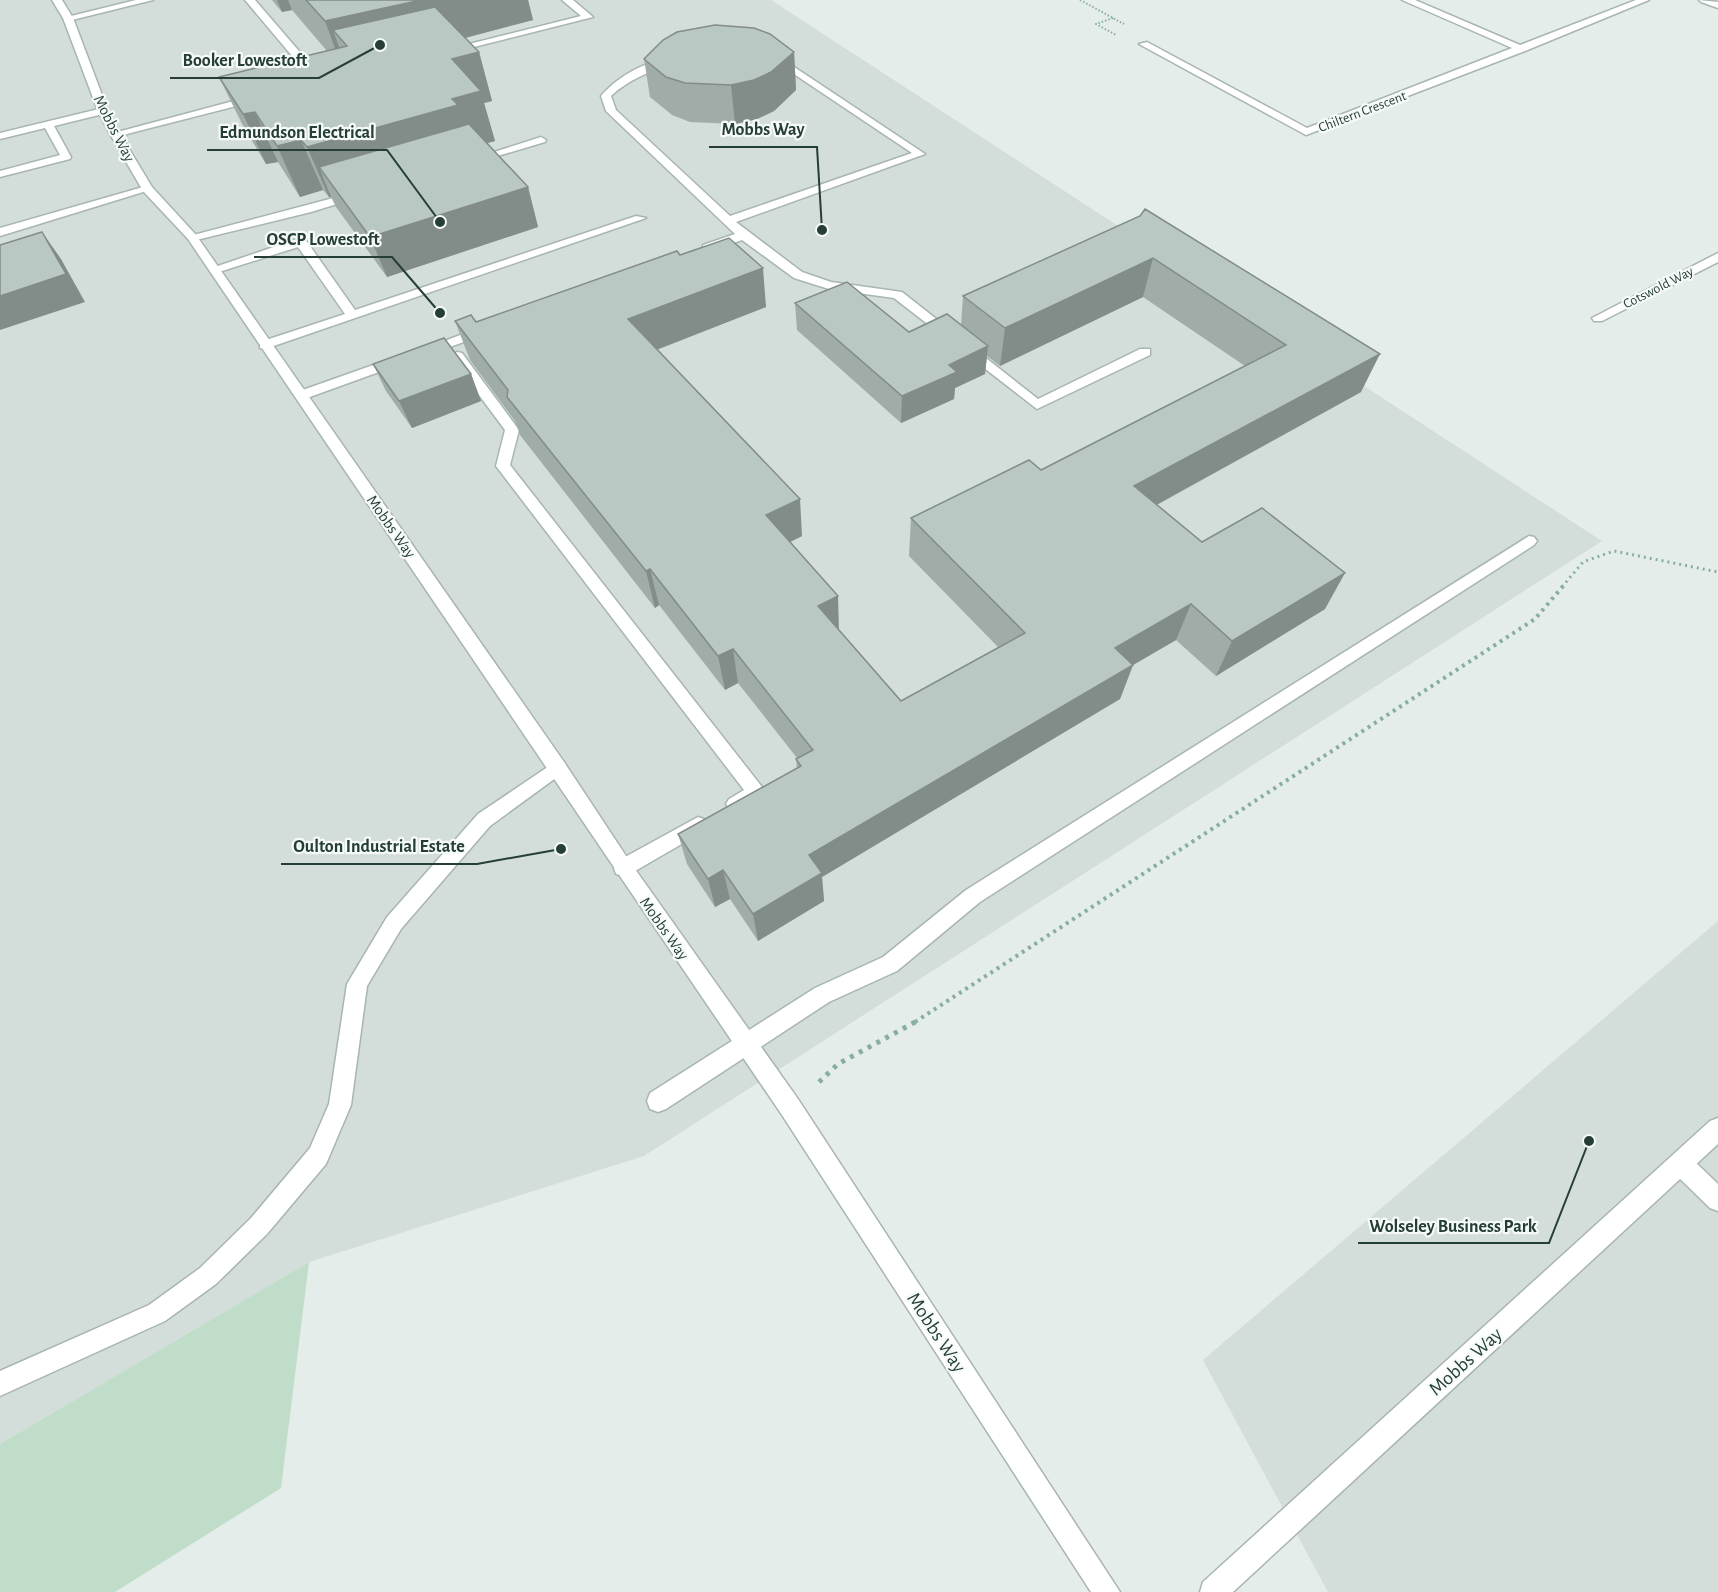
<svg xmlns="http://www.w3.org/2000/svg" width="1718" height="1592" font-family="'Alegreya Sans',sans-serif">
<style>
.built{fill:#d3ddd9}
.green{fill:#c0ddc9}
.lines{fill:none;stroke-linecap:round;stroke-linejoin:round}
.service-casing{stroke:#a8b5b1;stroke-width:3}
.minor-casing{stroke:#a8b5b1;stroke-width:3}
.tertiary-casing{stroke:#a8b5b1;stroke-width:3}
.path-far3{stroke:#88aea4;stroke-width:2;stroke-dasharray:1.5 2;stroke-linecap:butt}
.path-far2{stroke:#88aea4;stroke-width:3;stroke-dasharray:2 4;stroke-linecap:butt}
.path-far1{stroke:#88aea4;stroke-width:4;stroke-dasharray:3 4.5;stroke-linecap:butt}
.path{stroke:#88aea4;stroke-width:5;stroke-dasharray:4 6;stroke-linecap:butt}
.service{fill:#fff;fill-rule:evenodd}
.minor{fill:#fff;fill-rule:evenodd}
.tertiary{fill:#fff;fill-rule:evenodd}
.wall{fill:#a0aca8}
.shaded-wall{fill:#828c88}
.building{fill:#bac8c3;stroke:#828c88;stroke-width:1.5}
.labels{text-anchor:middle;stroke-width:4.5;stroke-linejoin:round;paint-order:stroke}
.far-street-label{font-size:14px;fill:#253e38;stroke:#f6faf8}
.street-label{font-size:16px;fill:#253e38;stroke:#f6faf8}
.near-street-label{font-size:20px;fill:#253e38;stroke:#f6faf8}
.leader{fill:none;stroke:#253e38;stroke-width:2}
.callout-dot{fill:#253e38;stroke:#f6faf8;stroke-width:2}
.callout-label{font-size:18px;text-anchor:middle;font-weight:bold;fill:#253e38;stroke:#f6faf8;stroke-width:4.5;stroke-linejoin:round;paint-order:stroke}
</style>
<rect width="100%" height="100%" fill="#e5edea"/>
<g class="built">
<polygon points="0,0 771,0 1602,541 644,1156 309,1262 0,1444"/>
<polygon points="1718,921 1718,1592 1328,1592 1203,1360"/>
</g>
<polygon class="green" points="309,1262 281,1488 115,1592 0,1592 0,1444"/>
<g class="lines">
<defs>
<g id="service">
<polygon points="136,0 153,0 68,21 63,18"/>
<polygon points="245,0 255,0 317,72 317,76 309,76"/>
<polygon points="562,0 573,0 593,17 450,53 445,50 581,16"/>
<path d="M773,53L925,154L736,222L802,272L831,282L902,292L1038,399L1140,349H1150V355L1037,409L894,298L829,289L794,278L742,240L711,251H703V245L735,234L606,111L601,96C615,79 647,58 670,61V65C648,72 628,80 611,96L616,110L730,216L912,153L770,58L768,56Z"/>
<polygon points="256,95 260,96 260,100 115,137 110,134"/>
<polygon points="103,108 108,111 107,113 54,126 71,157 70,159 0,177 0,171 60,155 45,128 0,139 0,133"/>
<polygon points="541,137 546,140 545,142 474,163 469,160"/>
<polygon points="143,187 153,189 0,236 0,228"/>
<polygon points="356,192 362,195 360,197 311,212 192,241 186,237"/>
<polygon points="636,216 646,218 265,349 260,348 260,342 345,314 298,247 219,272 209,269 297,239 305,239 355,310"/>
<polygon points="484,326 490,330 489,333 430,354 420,354 418,351"/>
<path d="M457,352L462,353L519,430L510,465L762,787L765,792C760,803 740,813 729,809L726,804L729,799L744,790L496,466L505,430L450,356Z"/>
<polygon points="396,357 403,361 401,364 307,398 302,399 295,395 297,392"/>
<polygon points="1529,536 1534,537 1537,541 1534,545 980,902 897,971 829,1002 666,1109 658,1112 650,1109 647,1101 650,1093 815,988 883,957 966,890"/>
<polygon points="558,760 564,762 567,767 564,772 490,826 401,929 367,986 351,1105 326,1164 267,1234 216,1284 165,1321 0,1396 0,1371 149,1305 200,1268 251,1218 310,1148 329,1104 347,984 387,917 478,814"/>
<polygon points="698,817 704,819 707,825 704,831 630,874 623,876 616,874 614,868 616,862"/>
<polygon points="1681,1153 1689,1156 1718,1184 1718,1211 1710,1208 1673,1172 1670,1164 1673,1156"/>
</g>
<g id="minor">
<polygon points="52,0 62,0 73,18 108,111 120,134 152,187 196,235 564,762 630,862 798,1099 1120,1592 1091,1592 782,1115 188,239 143,191 110,134 98,111 63,18"/>
<polygon points="1402,0 1415,0 1520,45 1636,0 1649,0 1525,51 1306,135 1139,44 1147,42 1307,128 1512,48"/>
<polygon points="1718,253 1718,262 1602,321 1594,321 1592,318"/>
<polygon points="1718,1118 1718,1144 1233,1592 1200,1592 1203,1582 1710,1121"/>
</g>
<polygon id="tertiary" points="1699,0 1718,2 1718,8 1701,2"/>
</defs>
<use href="#service" class="service-casing"/>
<use href="#minor" class="minor-casing"/>
<use href="#tertiary" class="tertiary-casing"/>
<g class="path-far3">
<polyline points="1080,0 1124,24"/>
<polyline points="1113,18 1096,24 1116,35"/>
</g>
<polyline class="path-far2" points="1562,587 1583,562 1614,551 1718,572"/>
<polyline class="path-far1" points="915,1022 1535,619 1564,585"/>
<polyline class="path" points="819,1082 838,1064 917,1021"/>
<use href="#service" class="service"/>
<use href="#minor" class="minor"/>
<use href="#tertiary" class="tertiary"/>
</g>
<g class="wall">
<polygon points="272,0 528,0 533,20 465,38 479,52 492,101 484,103 495,141 486,143 528,187 538,227 387,277 336,207 331,197 329,197 323,190 300,197 278,162 266,164 243,126 219,77 327,51 292,10 282,12"/>
<polygon points="794,52 796,90 774,111 757,119 735,124 690,122 672,115 650,97 644,59"/>
<polygon points="1140,216 1361,392 1157,505 1202,542 1325,609 1216,676 1176,640 1133,665 1120,699 822,877 824,901 758,941 730,899 715,907 687,864 678,834 797,769 796,759 797,758 738,683 725,690 659,605 655,608 520,435 515,421 470,360 455,321 476,322 680,255 766,307 657,349 802,536 790,542 839,630 901,701 998,647 909,556 911,518 1041,470 1245,366 1143,297 1000,366 987,356 985,374 955,388 954,399 901,423 797,330 795,303 909,332 961,325 963,296"/>
<polygon points="373,364 471,374 481,401 412,428 386,391"/>
</g>
<g class="shaded-wall">
<polygon points="277,0 288,0 292,10 282,12"/>
<polygon points="421,0 528,0 533,20 442,44 347,46 333,30 347,69 343,70 325,21"/>
<polygon points="479,52 492,101 484,103 495,141 471,148 319,167 331,197 329,197 307,147 452,99 452,59"/>
<polygon points="794,52 796,90 774,111 757,119 735,124 731,85"/>
<polygon points="255,112 278,162 266,164 243,114"/>
<polygon points="301,140 323,190 300,197 277,146"/>
<polygon points="528,187 538,227 387,277 370,237"/>
<polygon points="42,232 61,259 85,302 0,330 0,296"/>
<polygon points="1153,258 1143,297 1000,366 1005,328"/>
<polygon points="763,268 766,307 636,358 628,319"/>
<polygon points="988,346 985,374 955,388 954,399 901,423 902,396 949,365"/>
<polygon points="1380,354 1361,392 1123,523 1134,486"/>
<polygon points="471,374 481,401 412,428 399,401"/>
<polygon points="800,499 802,536 770,552 766,515"/>
<polygon points="650,569 659,605 655,608 646,571"/>
<polygon points="1345,573 1325,609 1216,676 1232,641"/>
<polygon points="838,596 839,631 818,606"/>
<polygon points="1191,604 1176,640 1133,665 1120,699 822,877 824,901 758,941 753,914 809,855 1115,648"/>
<polygon points="733,649 738,683 725,690 718,656"/>
<polygon points="723,870 730,899 715,907 708,879"/>
</g>
<g class="building">
<polygon points="306,0 421,0 325,21"/>
<polygon points="435,7 479,52 452,59 481,91 452,99 458,105 307,147 301,140 277,146 255,112 243,114 219,77 347,46 333,30"/>
<polygon points="715,25 754,28 770,34 794,52 771,72 754,80 731,85 685,83 666,77 644,59 663,40 677,32"/>
<polygon points="469,124 528,187 370,237 319,167"/>
<polygon points="1145,209 1380,354 1134,486 1202,542 1262,508 1345,573 1232,641 1191,604 1115,648 1133,665 809,855 822,873 753,914 723,870 708,879 678,834 801,766 796,759 813,750 733,649 718,656 650,569 646,571 507,397 508,390 455,321 471,315 476,322 677,251 680,255 729,238 763,268 628,319 800,499 766,515 838,596 818,606 901,701 1025,633 911,518 1029,460 1041,470 1286,345 1153,258 1005,328 963,296 1140,216"/>
<polygon points="42,232 66,274 0,296 0,245"/>
<polygon points="847,282 909,332 947,314 988,346 949,365 957,372 902,396 795,303"/>
<polygon points="444,338 471,374 399,401 373,364"/>
</g>
<g class="labels">
<g class="far-street-label">
<text transform="translate(1362 111) rotate(-21)" y="5">Chiltern Crescent</text>
<text transform="translate(1658 287) rotate(-27)" y="5">Cotswold Way</text>
</g>
<g class="street-label">
<text transform="translate(115 128) rotate(63)" y="6">Mobbs Way</text>
<text transform="translate(392 526) rotate(55)" y="6">Mobbs Way</text>
<text transform="translate(665 928) rotate(55)" y="6">Mobbs Way</text>
</g>
<g class="near-street-label">
<text transform="translate(937 1332) rotate(57)" y="7">Mobbs Way</text>
<text transform="translate(1465 1361) rotate(-42)" y="7">Mobbs Way</text>
</g>
</g>
<path class="leader" d="M380 45L319 78H170M822 230L817 147H709M440 222L387 150H207M440 313L392 257H254M561 849L477 864H281M1589 1141L1549 1243H1358"/>
<g class="callout-dot">
<circle cx="380" cy="45" r="6"/>
<circle cx="822" cy="230" r="6"/>
<circle cx="440" cy="222" r="6"/>
<circle cx="440" cy="313" r="6"/>
<circle cx="561" cy="849" r="6"/>
<circle cx="1589" cy="1141" r="6"/>
</g>
<g class="callout-label">
<text x="245" y="66">Booker Lowestoft</text>
<text x="763" y="135">Mobbs Way</text>
<text x="297" y="138">Edmundson Electrical</text>
<text x="323" y="245">OSCP Lowestoft</text>
<text x="379" y="852">Oulton Industrial Estate</text>
<text x="1453" y="1232">Wolseley Business Park</text>
</g>
</svg>
